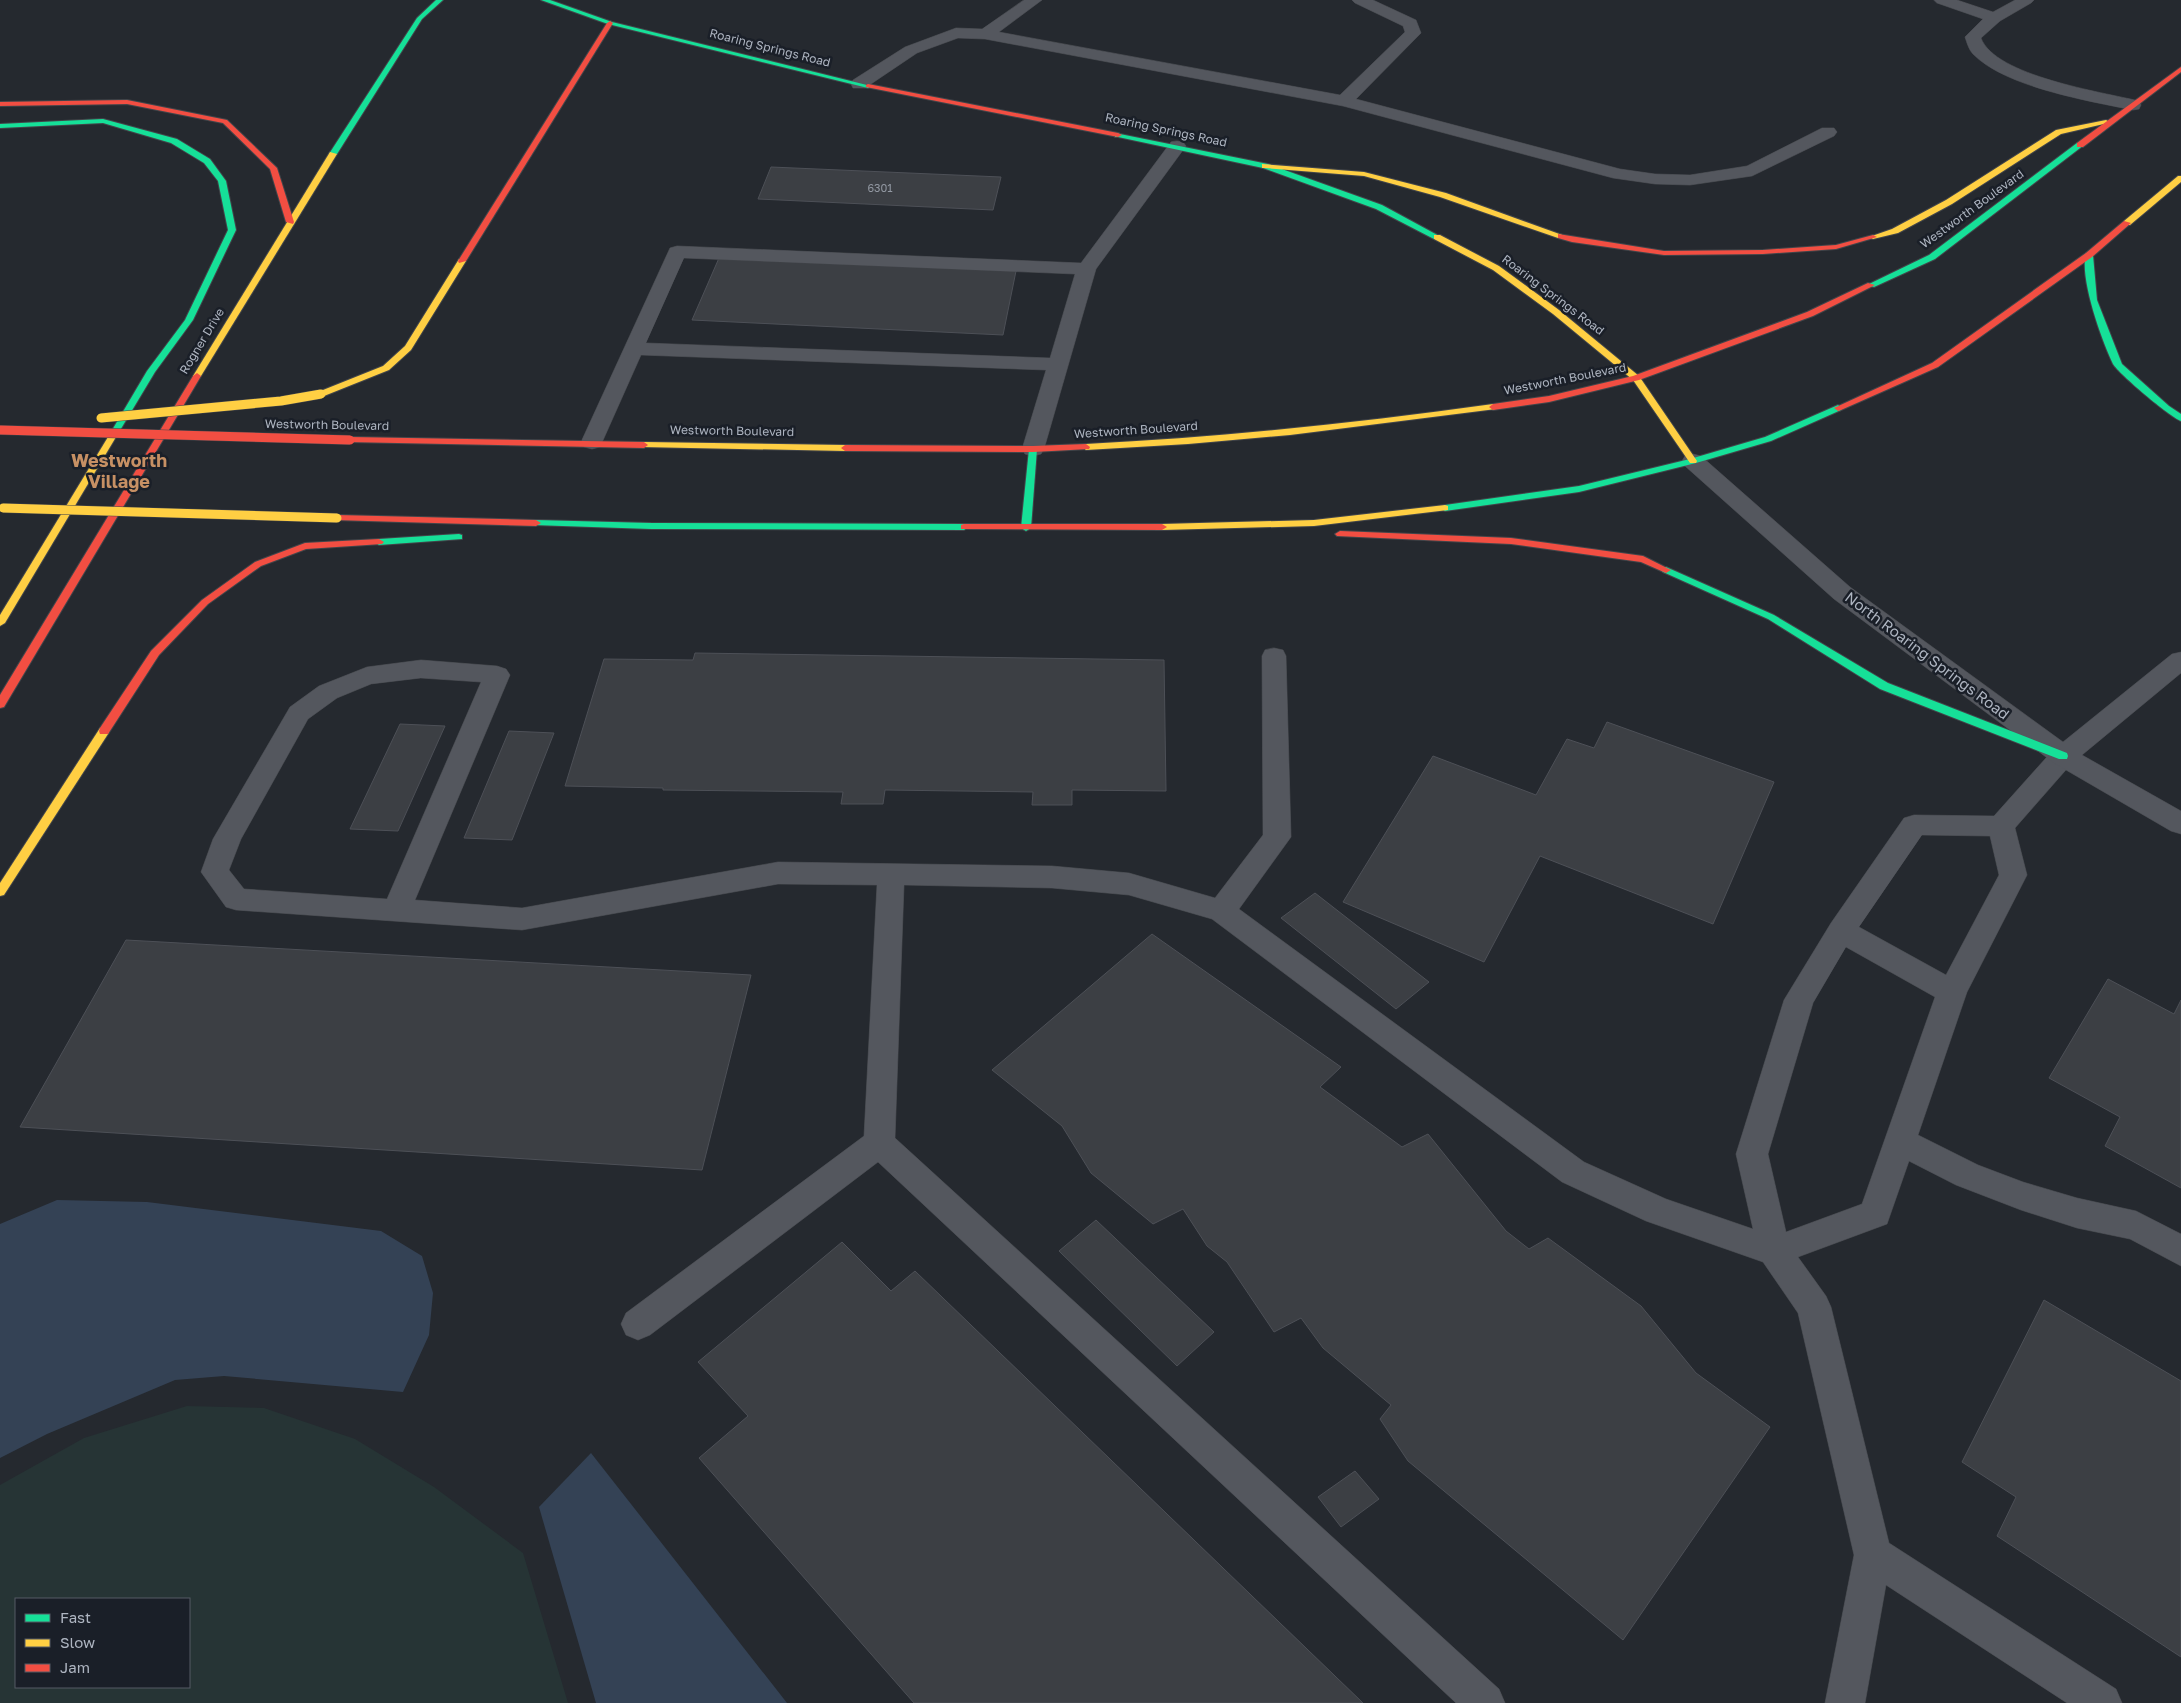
<svg xmlns="http://www.w3.org/2000/svg" width="2181" height="1703" font-family="'Golos Text',sans-serif">
<style>
.green{fill:#263435;fill-rule:evenodd}
.water{fill:#344255}
.building{fill:#3c3f44;stroke:#4d5057}
.lines{fill:none;stroke-linecap:round;stroke-linejoin:round}
.lane-casing{stroke:#42454a;stroke-width:1}
.street-casing{stroke:#42454a;stroke-width:1}
.fast-casing{stroke:#42454a;stroke-width:2}
.slow-casing{stroke:#42454a;stroke-width:2}
.jam-casing{stroke:#42454a;stroke-width:2}
.lane{fill:#54575e;fill-rule:evenodd}
.street{fill:#54575e;fill-rule:evenodd}
.fast{fill:#16e098;fill-rule:evenodd}
.slow{fill:#ffcf43;fill-rule:evenodd}
.jam{fill:#f24e42;fill-rule:evenodd}
.slow-bridge-casing{stroke:#42454c;stroke-width:10;stroke-linecap:butt}
.jam-bridge-casing{stroke:#42454c;stroke-width:10;stroke-linecap:butt}
.slow-bridge{stroke:#ffcf43;stroke-width:9}
.jam-bridge{stroke:#f24e42;stroke-width:9}
.labels{text-anchor:middle;stroke-width:5;stroke-linejoin:round;paint-order:stroke}
.far-number-label{font-size:11px;fill:#9298a2}
.far-street-label{font-size:12px;fill:#aeb5c1;stroke:#1a1f28}
.street-label{font-size:15px;fill:#aeb5c1;stroke:#1a1f28}
.quarter-label{font-size:18px;font-weight:bold;fill:#c69064;stroke:#1a1f28}
</style>
<rect width="100%" height="100%" fill="#25292f"/>
<path class="green" d="M187,1406L264,1408L355,1439L434,1487L523,1553L568,1703H0V1485L84,1438ZM16,1599H189V1687H16Z"/>
<g class="water">
<polygon points="57,1200 147,1202 381,1231 422,1256 433,1293 429,1335 403,1392 224,1376 175,1380 47,1434 0,1458 0,1224"/>
<polygon points="591,1453 787,1703 596,1703 539,1507"/>
</g>
<g class="building">
<polygon points="771,167 1001,177 993,210 758,199"/>
<polygon points="719,258 1016,271 1003,335 692,320"/>
<polygon points="695,653 1164,660 1166,791 1072,790 1072,805 1032,805 1033,792 885,790 883,804 841,804 843,792 663,790 663,788 565,786 604,659 693,660"/>
<polygon points="1607,722 1774,782 1713,924 1540,856 1484,962 1343,902 1433,756 1536,795 1567,739 1594,748"/>
<polygon points="400,724 445,726 398,831 350,829"/>
<polygon points="509,731 554,733 512,840 464,838"/>
<polygon points="1315,893 1429,982 1396,1009 1281,918"/>
<polygon points="1152,934 1341,1067 1320,1087 1402,1147 1428,1134 1506,1231 1529,1249 1548,1238 1641,1306 1696,1373 1770,1427 1623,1640 1408,1461 1380,1419 1391,1405 1323,1348 1301,1318 1274,1332 1227,1262 1207,1246 1183,1209 1153,1224 1091,1173 1062,1126 992,1070"/>
<polygon points="126,940 751,975 702,1170 20,1127"/>
<polygon points="2108,979 2174,1014 2181,1000 2181,1188 2105,1146 2120,1117 2049,1078"/>
<polygon points="1096,1220 1214,1332 1177,1366 1059,1251"/>
<polygon points="842,1242 891,1291 915,1271 1363,1703 914,1703 699,1458 748,1416 698,1362"/>
<polygon points="2044,1300 2181,1381 2181,1657 1997,1536 2016,1497 1962,1462"/>
<polygon points="1355,1471 1379,1499 1341,1527 1318,1497"/>
</g>
<g class="lines">
<defs>
<g id="lane">
<polygon points="1024,0 1042,0 999,32 1340,95 1405,32 1403,26 1355,3 1352,0 1373,0 1416,20 1421,33 1356,99 1620,169 1655,174 1690,175 1747,166 1822,128 1834,128 1837,132 1834,136 1752,176 1690,185 1655,184 1613,178 1343,106 985,39 958,38 917,53 865,88 853,88 851,84 853,80 905,47 956,28 982,29"/>
<path d="M1934,0H1957L1993,12L2015,0H2034L2031,3L2000,21L1981,38C1995,76 2102,92 2139,101L2141,105L2139,109L2133,110C2089,101 2005,87 1973,54C1969,50 1967,43 1965,37L1983,19L1937,3Z"/>
<path d="M1177,141L1183,142L1186,146L1096,269L1044,449L1041,454L1033,456L1025,454L1022,449L1046,370L641,355L600,447L592,449L584,447L581,442L670,248L677,246L1081,263L1171,142ZM684,258L1075,274L1050,358L646,343Z"/>
<path d="M1274,648L1283,650L1286,656L1291,837L1239,909L1584,1162L1666,1199L1753,1229L1736,1154L1784,1000L1831,923L1904,818L1914,815L1994,816L2054,749L2063,747L2072,749L2076,756L2072,763L2015,828L2027,875L1967,992L1918,1135L1978,1165L2023,1182L2077,1198L2136,1211L2181,1234V1266L2130,1239L2077,1228L2021,1210L1956,1185L1909,1161L1887,1224L1798,1257L1826,1296L1831,1307L1889,1543L2116,1689L2122,1703H2067L1886,1585L1865,1703H1825L1854,1555L1798,1313L1763,1262L1646,1221L1562,1182L1212,919L1129,895L1052,888L904,885L895,1138L1499,1689L1505,1703H1456L878,1162L650,1335L638,1340L626,1335L621,1324L626,1313L864,1136L877,885L778,884L522,930L236,910L226,907L201,872L213,839L290,707L319,686L367,667L421,660L497,666L506,669L510,675L415,900L522,908L778,862L1052,866L1129,873L1215,898L1263,835L1262,656L1265,650ZM421,678L481,682L387,899L244,889L229,870L241,839L308,719L337,698L371,684ZM1922,835L1990,836L1999,875L1946,975L1859,927ZM1846,947L1935,997L1862,1204L1786,1232L1768,1154L1813,1003Z"/>
</g>
<polygon id="street" points="1693,454 1701,456 1850,587 2063,742 2172,654 2181,652 2181,673 2082,755 2181,811 2181,834 2171,831 2054,763 1834,599 1685,466 1682,461 1685,456"/>
<g id="fast">
<polygon points="436,0 443,0 422,19 337,154 330,156 329,154 417,18"/>
<polygon points="541,0 550,0 612,22 871,86 868,88 608,24"/>
<polygon points="103,119 177,139 210,159 226,181 236,230 193,320 155,372 116,437 112,440 108,437 147,371 185,320 228,230 218,181 204,163 171,143 103,123 0,128 0,124"/>
<polygon points="1115,133 1268,164 1382,205 1441,237 1434,239 1376,209 1263,168 1118,137 1115,137"/>
<polygon points="2077,143 2084,145 1935,259 1874,287 1867,285 1929,255"/>
<path d="M2086,253L2093,255L2097,300L2122,364L2169,406L2181,414V421C2170,417 2119,374 2113,364C2102,341 2079,278 2086,253Z"/>
<polygon points="1838,405 1842,408 1841,410 1771,441 1696,463 1579,492 1445,511 1440,508 1445,505 1579,486 1690,459 1765,437"/>
<polygon points="1033,446 1037,449 1031,528 1026,531 1021,528 1029,449"/>
<polygon points="536,520 651,523 964,524 969,527 964,530 651,529 533,525 533,521"/>
<polygon points="459,534 462,535 462,539 379,545 374,542 379,539"/>
<polygon points="1666,567 1774,615 1888,683 2067,753 2068,756 2067,759 2059,759 1880,689 1768,619 1663,572 1661,570"/>
</g>
<g id="slow">
<polygon points="2106,120 2110,122 2108,123 2061,134 1952,204 1898,233 1873,239 1869,237 1892,229 1946,200 2056,130"/>
<polygon points="330,152 337,154 201,376 197,379 194,378 193,376"/>
<polygon points="1262,164 1364,172 1446,193 1565,236 1558,238 1440,197 1364,176 1265,168 1262,168"/>
<polygon points="2178,176 2181,176 2181,182 2130,225 2124,225 2124,221"/>
<polygon points="1434,235 1440,235 1499,266 1559,310 1639,376 1697,461 1696,463 1690,463 1633,380 1553,314 1493,270 1434,239"/>
<polygon points="459,259 466,261 411,350 389,370 324,396 318,396 318,392 383,366 405,346"/>
<path d="M1493,404L1496,405V409L1290,435L1188,444L1086,450L1082,447L1086,444C1222,437 1358,423 1493,404Z"/>
<polygon points="112,434 116,437 5,623 0,626 0,615 108,437"/>
<polygon points="644,442 845,445 849,448 845,451 641,447 641,443"/>
<polygon points="1445,505 1448,506 1448,510 1314,526 1162,530 1157,527 1162,524 1314,520"/>
<polygon points="104,727 109,731 108,734 4,895 0,896 0,883 100,728"/>
</g>
<g id="jam">
<polygon points="610,21 613,23 466,261 459,263 458,261 607,23"/>
<polygon points="2181,67 2181,72 2083,147 2077,147 2077,143"/>
<polygon points="868,84 1118,133 1122,135 1118,137 866,87 866,85"/>
<polygon points="127,100 227,120 277,168 294,222 293,224 286,222 270,169 223,123 127,104 0,106 0,102"/>
<polygon points="2124,221 2131,223 2092,257 1938,367 1841,410 1838,411 1834,408 1932,363 2086,253"/>
<polygon points="1558,234 1664,251 1763,250 1836,245 1873,235 1877,237 1836,249 1763,254 1664,255 1572,242 1558,238"/>
<polygon points="1868,283 1875,285 1813,316 1639,380 1549,402 1493,410 1489,407 1493,404 1549,396 1633,376 1807,312"/>
<polygon points="197,373 201,376 4,707 0,708 0,695 193,376"/>
<polygon points="350,437 644,442 648,445 644,448 347,442 347,438"/>
<polygon points="1086,444 1090,447 1089,449 1033,452 845,451 841,448 845,445 1033,446"/>
<polygon points="337,515 536,520 541,523 536,526 334,520 332,518"/>
<polygon points="964,524 1162,524 1167,527 1162,530 961,529 961,525"/>
<polygon points="1340,531 1511,538 1643,556 1671,570 1666,573 1641,562 1511,544 1337,536 1335,534"/>
<polygon points="379,539 384,542 382,544 306,549 261,566 208,604 159,655 108,734 100,734 99,731 100,728 151,651 202,600 255,562 305,543"/>
</g>
</defs>
<use href="#lane" class="lane-casing"/>
<use href="#street" class="street-casing"/>
<use href="#fast" class="fast-casing"/>
<use href="#slow" class="slow-casing"/>
<use href="#jam" class="jam-casing"/>
<use href="#lane" class="lane"/>
<use href="#street" class="street"/>
<use href="#fast" class="fast"/>
<use href="#slow" class="slow"/>
<use href="#jam" class="jam"/>
<defs>
<g id="slow-bridge">
<polyline points="101,418 281,401 321,394"/>
<polyline points="3,508 337,518"/>
</g>
<polyline id="jam-bridge" points="0,430 350,440"/>
</defs>
<use href="#slow-bridge" class="slow-bridge-casing"/>
<use href="#jam-bridge" class="jam-bridge-casing"/>
<use href="#slow-bridge" class="slow-bridge"/>
<use href="#jam-bridge" class="jam-bridge"/>
</g>
<g class="labels">
<g class="far-number-label">
<text x="880" y="192">6301</text>
</g>
<g class="far-street-label">
<text transform="translate(770 48) rotate(14)" y="4">Roaring Springs Road</text>
<text transform="translate(1166 130) rotate(12)" y="4">Roaring Springs Road</text>
<text transform="translate(1972 209) rotate(-36)" y="4">Westworth Boulevard</text>
<text transform="translate(1553 295) rotate(37)" y="4">Roaring Springs Road</text>
<text transform="translate(202 341) rotate(-59)" y="4">Rogner Drive</text>
<text transform="translate(1565 379) rotate(-11)" y="4">Westworth Boulevard</text>
<text transform="translate(327 425) rotate(1)" y="4">Westworth Boulevard</text>
<text transform="translate(1136 430) rotate(-4)" y="4">Westworth Boulevard</text>
<text transform="translate(732 431) rotate(1)" y="4">Westworth Boulevard</text>
</g>
<g class="street-label">
<text transform="translate(1927 656) rotate(37)" y="5">North Roaring Springs Road</text>
</g>
<g class="quarter-label">
<text x="119" y="467">Westworth<tspan x="119" dy="21">Village</tspan></text>
</g>
</g>
<rect x="15" y="1598" width="175" height="90" fill="#1a1f28" stroke="#555b65"/>
<rect x="25" y="1614" width="25" height="8" fill="#16e098" stroke="#555b65"/>
<text x="60" y="1623" font-size="15" fill="#aeb5c1">Fast</text>
<rect x="25" y="1639" width="25" height="8" fill="#ffcf43" stroke="#555b65"/>
<text x="60" y="1648" font-size="15" fill="#aeb5c1">Slow</text>
<rect x="25" y="1664" width="25" height="8" fill="#f24e42" stroke="#555b65"/>
<text x="60" y="1673" font-size="15" fill="#aeb5c1">Jam</text>
</svg>
